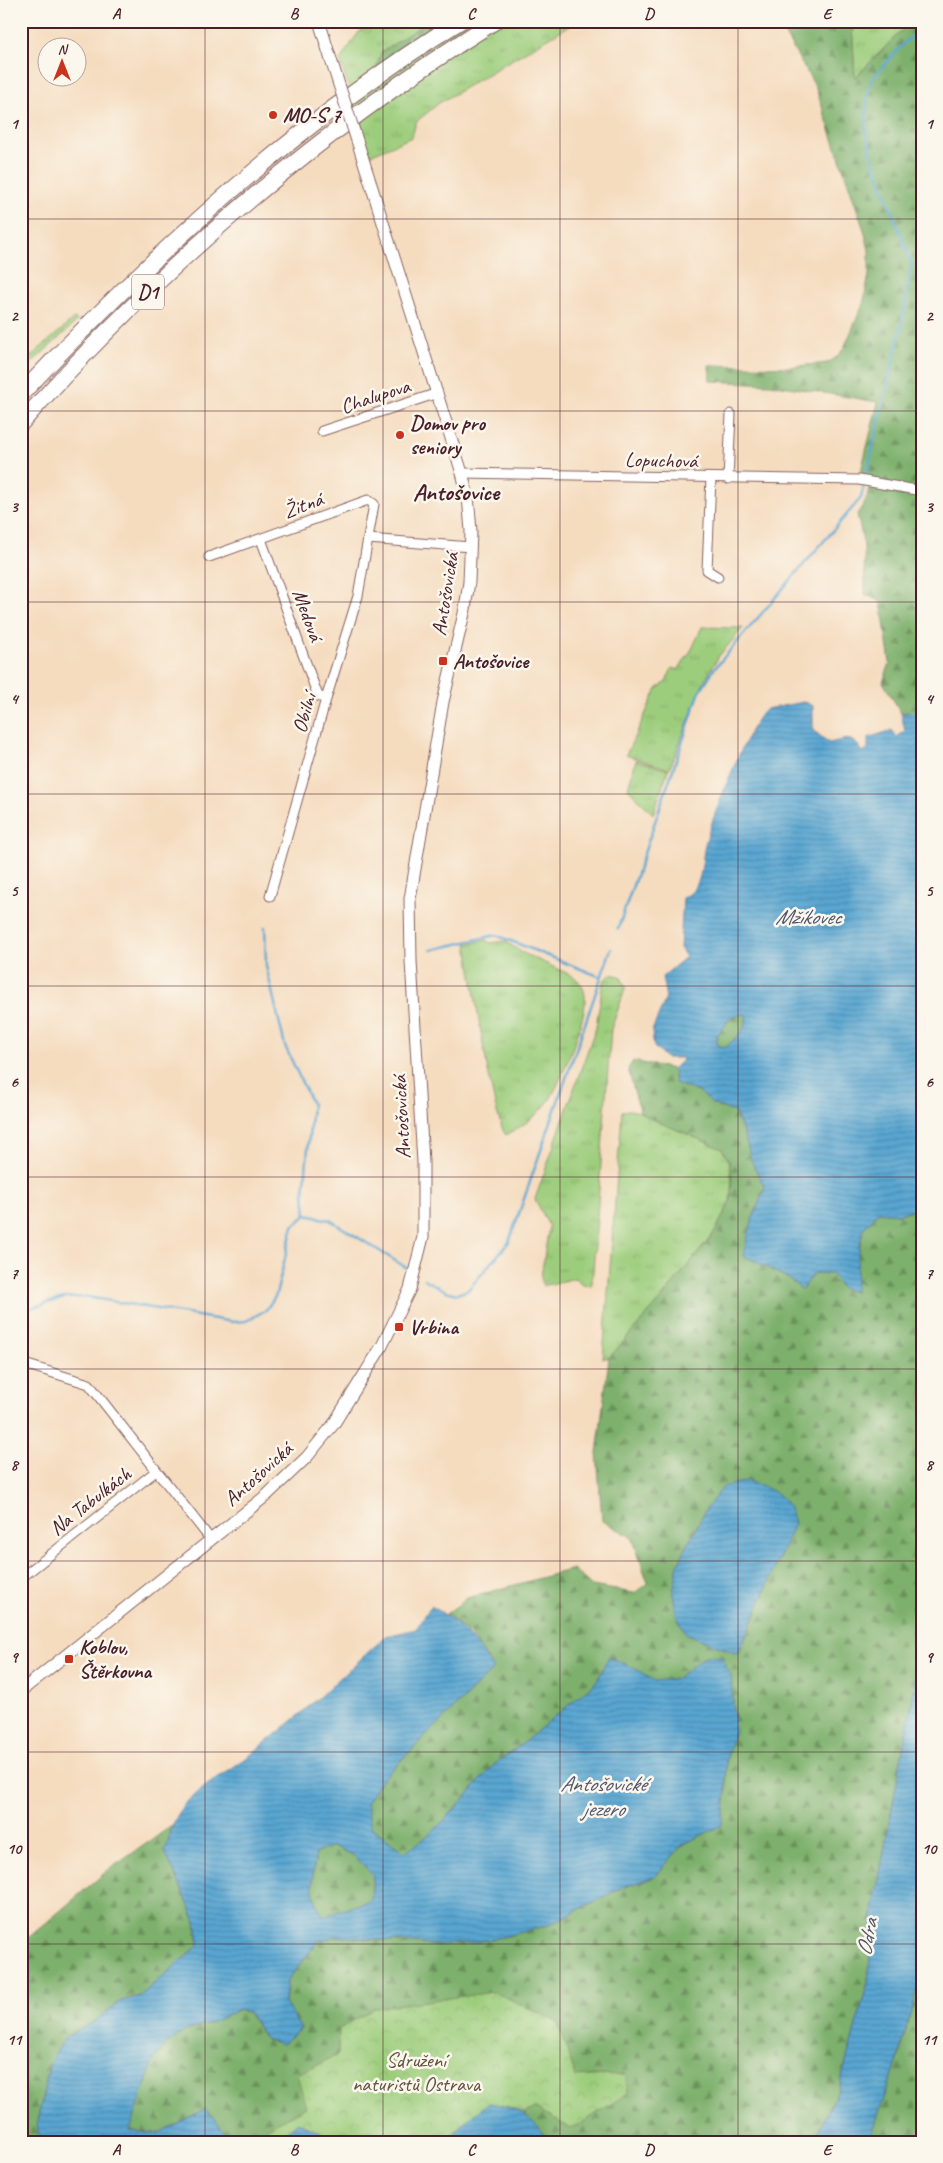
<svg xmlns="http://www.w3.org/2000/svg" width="943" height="2163" font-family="Caveat,sans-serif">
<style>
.grass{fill:url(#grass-tufts);stroke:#737654}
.forest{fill:url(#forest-firs);stroke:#64684c;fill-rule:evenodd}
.park{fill:url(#park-crowns);stroke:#737654}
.water{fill:url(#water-rules);stroke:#51627e;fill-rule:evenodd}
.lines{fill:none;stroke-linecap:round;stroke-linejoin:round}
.stream{stroke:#58a6d2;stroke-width:2.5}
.minor-casing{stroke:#86615f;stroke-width:11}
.tertiary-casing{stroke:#86615f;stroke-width:13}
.motorway-casing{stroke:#86615f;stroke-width:18}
.minor{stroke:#fff;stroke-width:9}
.tertiary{stroke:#fff;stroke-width:11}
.motorway{stroke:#fff;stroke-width:16}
.tertiary-bridge-casing{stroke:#86615f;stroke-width:13;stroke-linecap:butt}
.tertiary-bridge{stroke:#fff;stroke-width:11}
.grid{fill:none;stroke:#4a1f2b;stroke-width:1;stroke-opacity:0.55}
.poi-dot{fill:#c8321e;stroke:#fbf7ec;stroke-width:2}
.labels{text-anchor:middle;stroke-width:5;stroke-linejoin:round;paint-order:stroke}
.shield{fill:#fbf7ec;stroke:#7f6065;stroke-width:1}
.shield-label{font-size:20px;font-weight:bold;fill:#4a1f2b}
.poi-label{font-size:21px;font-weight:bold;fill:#4a1f2b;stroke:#fbf7ec;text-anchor:start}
.street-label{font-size:21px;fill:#4a1f2b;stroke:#fbf7ec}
.park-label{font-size:21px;fill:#635343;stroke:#fbf7ec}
.water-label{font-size:22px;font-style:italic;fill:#50556e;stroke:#fbf7ec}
.quarter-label{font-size:24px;font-weight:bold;fill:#4a1f2b;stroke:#fbf7ec}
.neatline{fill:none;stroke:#4a1f2b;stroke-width:2}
.grid-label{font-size:16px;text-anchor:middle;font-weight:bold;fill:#4a1f2b}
</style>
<defs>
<pattern id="grass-tufts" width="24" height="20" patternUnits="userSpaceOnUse" patternTransform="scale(1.25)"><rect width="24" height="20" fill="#9ccd7c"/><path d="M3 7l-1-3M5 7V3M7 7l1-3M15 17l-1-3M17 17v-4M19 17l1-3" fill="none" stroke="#88b06b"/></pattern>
<pattern id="forest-firs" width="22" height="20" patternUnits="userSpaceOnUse" patternTransform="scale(1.25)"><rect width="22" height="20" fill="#7db06c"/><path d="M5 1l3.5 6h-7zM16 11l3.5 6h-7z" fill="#688f59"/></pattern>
<pattern id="park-crowns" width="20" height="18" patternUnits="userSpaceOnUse" patternTransform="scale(1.25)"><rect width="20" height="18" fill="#9ccd7c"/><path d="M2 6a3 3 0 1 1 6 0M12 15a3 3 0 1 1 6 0" fill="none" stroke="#88b06b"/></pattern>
<pattern id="water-rules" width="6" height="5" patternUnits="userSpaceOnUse" patternTransform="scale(1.25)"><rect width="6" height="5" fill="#58a6d2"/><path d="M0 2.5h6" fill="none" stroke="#4b87ab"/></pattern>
</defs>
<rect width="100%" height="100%" fill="#fbf7ec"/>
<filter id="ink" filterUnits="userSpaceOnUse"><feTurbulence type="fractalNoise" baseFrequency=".02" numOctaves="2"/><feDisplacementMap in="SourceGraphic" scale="10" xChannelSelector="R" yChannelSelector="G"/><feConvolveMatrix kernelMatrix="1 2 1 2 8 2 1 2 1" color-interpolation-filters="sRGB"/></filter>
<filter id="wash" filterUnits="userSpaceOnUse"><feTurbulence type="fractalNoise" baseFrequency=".0096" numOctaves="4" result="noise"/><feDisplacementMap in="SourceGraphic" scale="20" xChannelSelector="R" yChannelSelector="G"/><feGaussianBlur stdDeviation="1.12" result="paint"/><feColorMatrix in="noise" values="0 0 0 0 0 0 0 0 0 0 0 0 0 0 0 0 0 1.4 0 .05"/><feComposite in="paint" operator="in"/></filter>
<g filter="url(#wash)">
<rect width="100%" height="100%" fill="#f5dcbf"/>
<g class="grass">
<polygon points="377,21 428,21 382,52 377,66 442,21 577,21 439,103 416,122 412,137 370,155 340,60 359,32"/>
<polygon points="848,21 911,21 855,78 852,25"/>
<polygon points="75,318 77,321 21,373 21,365"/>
<polygon points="702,627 743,628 719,656 703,683 671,765 669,769 626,755 657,689 666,682 672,668 678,670 692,649"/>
<polygon points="636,760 668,770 653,814 628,788"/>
<path d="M486,940L490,943L505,941L521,952L573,976C581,982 586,990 585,1002C585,1020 560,1084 550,1099C539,1115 523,1126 506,1135C492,1119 472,974 467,944Z"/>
<polygon points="610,974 620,976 626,987 611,1029 592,1284 590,1286 580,1283 575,1278 543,1286 541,1277 549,1226 535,1199 596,1027 603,982"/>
<polygon points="629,1110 640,1112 652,1119 722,1149 729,1161 732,1180 730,1202 715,1232 661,1299 609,1358 603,1358 622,1111"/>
</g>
<g class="forest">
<polygon points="428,21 442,21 376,67 382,52"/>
<polygon points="777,21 848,21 852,25 855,78 911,21 922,23 922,712 901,713 883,682 890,663 881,602 865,594 864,546 857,514 864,504 871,486 858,483 878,402 770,384 710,381 709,365 788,367 827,363 837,357 844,348 863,304 869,275 869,250 864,230 815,86"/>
<path d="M746,1013C749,1029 735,1038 725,1048L717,1045V1036L731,1017Z"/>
<path d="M633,1061L673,1069L675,1083L701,1093L712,1104L735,1112C746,1138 752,1163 765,1188L753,1218L743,1255L789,1279L802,1290L813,1273L832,1274L841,1287L858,1255L863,1229L878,1212L899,1214L922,1207V1648L874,1905L868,1982L839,2088L814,2142H549L524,2113L536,2108L569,2128L582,2123L625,2074L576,2077L557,2021L375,2008L339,2029L338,2055L298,2074L306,2107L241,2142H229L217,2121L177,2124L159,2133L129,2131L154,2059L168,2043L185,2031L212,2023L239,2009L248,2013L265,2039L282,2044L301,2029L285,2003L287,1981L318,1941L335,1936L435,1945L470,1943L507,1936L549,1925L623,1887L655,1877L682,1845L722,1825L726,1793V1760L735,1730L722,1657L705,1656L676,1679L654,1681L636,1669L609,1657L597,1681L521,1745L495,1764L445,1820L420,1842L404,1852L371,1827L366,1803L382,1779L494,1669L470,1634L446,1614L467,1598L573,1569L592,1586L634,1593L648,1583L632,1537L602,1521L597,1453L609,1358L661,1299L715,1232L730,1202L732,1180L729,1161L722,1149L652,1119L640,1112L628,1069ZM706,1509L765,1589L751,1627L738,1654L687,1634L677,1617L673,1593L678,1564Z"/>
<polygon points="173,1825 165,1852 196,1921 199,1945 140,1996 121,2001 92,2023 66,2036 50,2063 37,2122 39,2142 21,2142 21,1944 107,1871"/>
<path d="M333,1846L353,1855L373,1875L371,1900L324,1916C307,1890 312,1882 316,1853Z"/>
<polygon points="922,1970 922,2126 913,2142 868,2142 897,2063"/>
</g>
<polygon class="park" points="494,1992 557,2021 576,2077 625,2074 628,2093 582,2123 569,2128 536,2108 524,2113 507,2106 464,2122 447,2142 323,2142 319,2131 277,2137 274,2142 241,2142 306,2107 297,2074 338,2055 339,2029 375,2008"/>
<g class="water">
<path d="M804,702L813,706V730L829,743C848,739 851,735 863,752L868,749V738L892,730L897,737L905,731L901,713L922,712V1207L899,1214L878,1212L863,1229L858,1255L855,1292L841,1288L832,1274L814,1273L802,1290L789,1279L743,1255L753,1218L765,1188L752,1162L744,1134L735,1112L712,1104L701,1093L675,1083L673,1069L684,1058H666L654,1047L652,1031L666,998L662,977L686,957L680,948L683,898C705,888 700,862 706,841C713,816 748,724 766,709ZM746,1014C749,1029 735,1038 725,1048L717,1045V1036L731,1017Z"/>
<path d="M746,1481C774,1490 788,1494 794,1524L738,1654L687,1634L677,1617L673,1593L678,1564L706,1509L723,1487Z"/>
<path d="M431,1606C463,1624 473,1640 494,1669L382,1779L366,1803L371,1827L404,1852L420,1842L445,1820L495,1764L521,1745L597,1681L609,1657L636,1669L654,1681L676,1679L705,1656L722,1657L731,1676L735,1730L726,1760V1794L722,1825L682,1845L655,1877L623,1887L549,1925L507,1936L470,1943L435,1945L336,1936L318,1941L287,1981L285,2003L301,2029L282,2044L265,2039L249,2013L239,2009L212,2023L185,2031L168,2043L154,2059L130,2131L159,2133L205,2109L217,2121L229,2142H39L37,2122L50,2063L66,2036L92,2023L121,2001L140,1996L199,1945L196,1921L165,1852L173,1825L184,1804L207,1785L248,1757L297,1717L386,1636L416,1629ZM333,1846L353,1855L373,1875L371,1900L324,1916C308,1892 312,1880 316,1853Z"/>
<polygon points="922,1648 922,1970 897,2063 868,2142 814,2142 839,2088 868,1982 874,1905"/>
<path d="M489,2103C521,2108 530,2115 549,2142H447L464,2122Z"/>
<polygon points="298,2122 319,2131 323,2142 274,2142"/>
</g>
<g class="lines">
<g class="stream">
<polyline points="866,477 902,323 912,264 873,161 866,130 867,92 873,78 905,42 922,29"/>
<polyline points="265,927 266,966 285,1046 312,1104 304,1193 306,1215"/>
<polyline points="618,929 700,691 714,669 861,498 864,485"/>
<polyline points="431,950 496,935 601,977"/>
<polyline points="424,1279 446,1291 457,1294 468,1290 509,1242 611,949"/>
<polyline points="21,1311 64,1298 87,1297 233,1322 246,1321 266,1310 276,1295 293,1226 306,1215 330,1220 410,1270"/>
</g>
</g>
</g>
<g filter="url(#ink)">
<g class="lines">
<defs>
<g id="minor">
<polyline points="322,431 438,393"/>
<polyline points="462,473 859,480 922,491"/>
<polyline points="711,478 707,570 718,577"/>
<polyline points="728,479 731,414"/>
<polyline points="261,539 318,696 326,699"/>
<polyline points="368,539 471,547"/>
<polyline points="209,557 368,500 374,504 358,596 326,699 270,896"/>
<polyline points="21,1363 89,1384 211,1540"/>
<polyline points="21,1578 156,1471"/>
</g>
<g id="tertiary">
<polyline points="319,21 332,63"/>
<polyline points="21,1691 267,1495 307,1457 333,1425 382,1346 410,1289 423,1237 423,1162 411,961 410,899 443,702 465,609 469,582 471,531 468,496 462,473 362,156"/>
</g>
<g id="motorway">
<path d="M21,394C153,254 296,123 460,21"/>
<path d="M21,423C159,268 319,131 495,21"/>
</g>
</defs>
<use href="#minor" class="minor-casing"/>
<use href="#tertiary" class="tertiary-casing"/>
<use href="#motorway" class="motorway-casing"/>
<use href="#minor" class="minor"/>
<use href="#tertiary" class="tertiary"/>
<use href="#motorway" class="motorway"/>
<defs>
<polyline id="tertiary-bridge" points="332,63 362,156"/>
</defs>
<use href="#tertiary-bridge" class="tertiary-bridge-casing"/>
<use href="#tertiary-bridge" class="tertiary-bridge"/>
</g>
</g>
<path class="grid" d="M205,21V2142M383,21V2142M560,21V2142M738,21V2142M21,219H922M21,411H922M21,602H922M21,794H922M21,986H922M21,1177H922M21,1369H922M21,1561H922M21,1752H922M21,1944H922"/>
<g class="poi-dot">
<circle cx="273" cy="115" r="5"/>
<circle cx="400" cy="435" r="5"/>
<rect x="438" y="656" width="10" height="10" rx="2.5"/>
<rect x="394" y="1322" width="10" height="10" rx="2.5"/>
<rect x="64" y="1654" width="10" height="10" rx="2.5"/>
</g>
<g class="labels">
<rect class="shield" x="132" y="274.5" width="32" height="35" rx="4"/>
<g class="shield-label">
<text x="148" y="299">D1</text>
</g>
<g class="poi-label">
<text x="283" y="122">MO-S 7</text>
<text x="410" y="430">Domov pro<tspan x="410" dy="24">seniory</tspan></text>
<text x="453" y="668">Antošovice</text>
<text x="409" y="1334">Vrbina</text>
<text x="79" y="1654">Koblov,<tspan x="79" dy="24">Štěrkovna</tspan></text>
</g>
<g class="street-label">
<text transform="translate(375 396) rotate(-18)" y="7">Chalupova</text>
<text transform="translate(661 460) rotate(1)" y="7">Lopuchová</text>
<text transform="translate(303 505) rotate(-20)" y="7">Žitná</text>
<text transform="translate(445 594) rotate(-81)" y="7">Antošovická</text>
<text transform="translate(308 615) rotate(70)" y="7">Medová</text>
<text transform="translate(304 713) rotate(-74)" y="7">Obilní</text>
<text transform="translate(401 1117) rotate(-93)" y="7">Antošovická</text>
<text transform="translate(258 1474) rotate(-42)" y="7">Antošovická</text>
<text transform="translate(90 1501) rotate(-38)" y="7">Na Tabulkách</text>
</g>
<g class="park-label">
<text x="416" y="2067">Sdružení<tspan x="416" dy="24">naturistů Ostrava</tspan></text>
</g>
<g class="water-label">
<text x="808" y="924">Mžíkovec</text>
<text x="603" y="1791">Antošovické<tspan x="603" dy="25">jezero</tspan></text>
<text transform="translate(866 1937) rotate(-79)" y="8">Odra</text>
</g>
<g class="quarter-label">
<text x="456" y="500">Antošovice</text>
</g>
</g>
<rect width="943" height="2163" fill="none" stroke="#fbf7ec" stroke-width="55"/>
<g transform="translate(62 62)"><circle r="24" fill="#fbf7ec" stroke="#b4a19f"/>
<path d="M0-4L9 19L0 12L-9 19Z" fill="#c8321e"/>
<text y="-8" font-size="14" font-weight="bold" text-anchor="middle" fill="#4a1f2b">N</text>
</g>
<rect x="28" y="28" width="888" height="2108" class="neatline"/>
<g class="grid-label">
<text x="116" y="19">A</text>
<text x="294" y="19">B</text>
<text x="471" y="19">C</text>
<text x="649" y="19">D</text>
<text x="827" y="19">E</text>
<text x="14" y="129">1</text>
<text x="929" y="129">1</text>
<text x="14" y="321">2</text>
<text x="929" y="321">2</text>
<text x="14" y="512">3</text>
<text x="929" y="512">3</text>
<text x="14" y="704">4</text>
<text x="929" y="704">4</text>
<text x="14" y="896">5</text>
<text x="929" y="896">5</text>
<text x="14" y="1087">6</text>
<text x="929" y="1087">6</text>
<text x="14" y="1279">7</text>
<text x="929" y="1279">7</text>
<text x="14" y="1470">8</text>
<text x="929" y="1470">8</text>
<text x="14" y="1662">9</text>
<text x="929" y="1662">9</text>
<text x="14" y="1854">10</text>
<text x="929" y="1854">10</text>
<text x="14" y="2045">11</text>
<text x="929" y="2045">11</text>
<text x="116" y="2155">A</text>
<text x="294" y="2155">B</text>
<text x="471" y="2155">C</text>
<text x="649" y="2155">D</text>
<text x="827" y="2155">E</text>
</g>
</svg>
